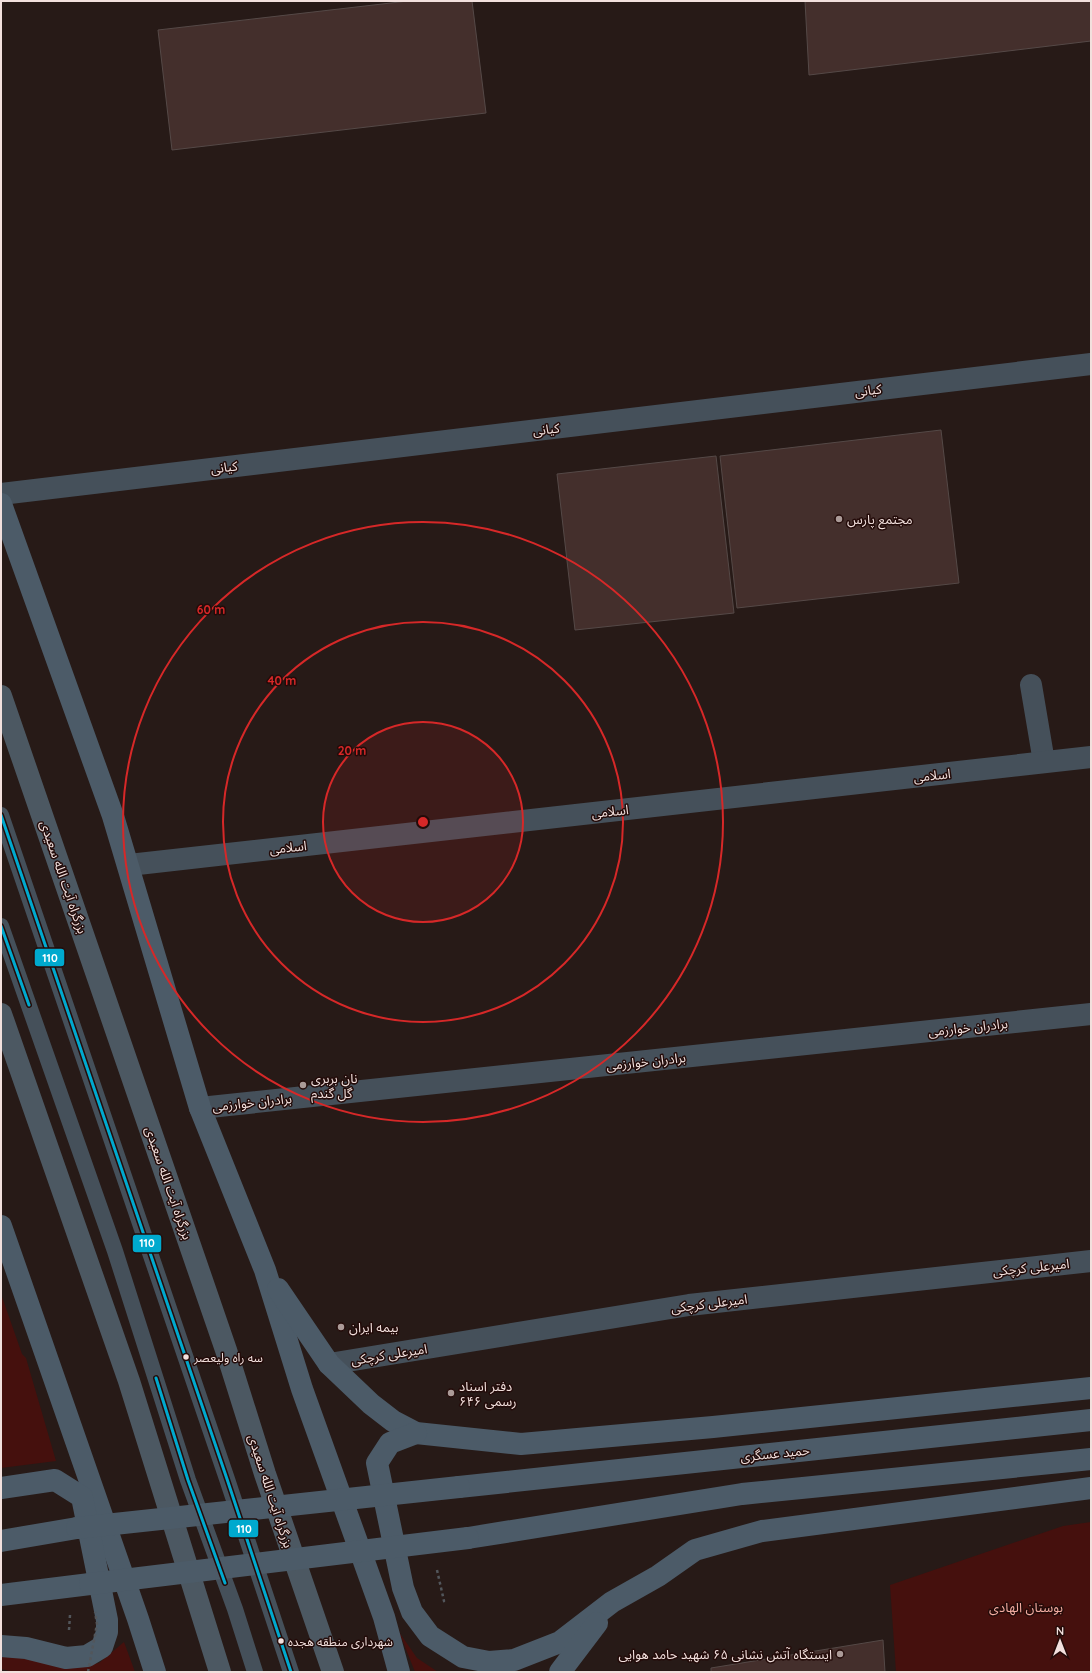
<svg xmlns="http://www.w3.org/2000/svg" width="1092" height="1673" font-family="Quicksand,'Noto Sans Arabic',sans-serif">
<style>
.green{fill:#45100d}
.building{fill:#442f2c;stroke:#554947}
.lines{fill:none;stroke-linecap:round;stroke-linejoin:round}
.path{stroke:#52565b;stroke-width:2.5;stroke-dasharray:3 3;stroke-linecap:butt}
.service{stroke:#45505a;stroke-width:16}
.minor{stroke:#45505a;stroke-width:22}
.tertiary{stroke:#45505a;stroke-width:22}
.secondary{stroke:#4c5b68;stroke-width:22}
.trunk{stroke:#4c5862;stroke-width:22}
.path-bridge{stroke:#52565b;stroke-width:2.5;stroke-dasharray:3 3;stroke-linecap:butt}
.secondary-bridge{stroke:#4c5b68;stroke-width:22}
.bus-1-casing{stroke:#230b09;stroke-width:6}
.bus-1{stroke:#00a9ce;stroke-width:3}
.ring{fill:none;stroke:#d62828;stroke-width:2}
.poi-dot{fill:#ab9b98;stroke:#230b09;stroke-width:1.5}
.bus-dot{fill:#f2e0dd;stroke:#230b09;stroke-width:1.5}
.labels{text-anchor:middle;stroke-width:3;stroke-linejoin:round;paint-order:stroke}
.bus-label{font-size:12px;fill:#f2e0dd;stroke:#230b09;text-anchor:start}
.street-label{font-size:13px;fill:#f2e0dd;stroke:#230b09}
.poi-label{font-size:13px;fill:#f2e0dd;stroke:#230b09;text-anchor:start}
.park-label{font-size:13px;fill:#f3aca1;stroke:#230b09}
.centre{fill:#d62828;stroke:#230b09;stroke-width:2}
.ring-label{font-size:12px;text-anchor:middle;font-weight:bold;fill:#d62828;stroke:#230b09;stroke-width:3;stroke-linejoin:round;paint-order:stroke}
.line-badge{stroke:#230b09;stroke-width:1.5}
.badge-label{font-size:11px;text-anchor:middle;font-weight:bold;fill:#fff}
</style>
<rect width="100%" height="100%" fill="#271a17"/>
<g class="green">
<polygon points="1,1294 22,1354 26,1358 56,1461 1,1468"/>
<polygon points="1091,1522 1091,1672 896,1672 890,1585 1063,1526"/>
<polygon points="399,1632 417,1658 438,1672 415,1672"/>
<polygon points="124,1642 135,1672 14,1672 1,1669 1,1655 74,1667 99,1663"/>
</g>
<g class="building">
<polygon points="408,1 472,1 486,113 172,150 158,30"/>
<polygon points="805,1 1091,1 1091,41 809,75"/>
<polygon points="941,430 959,583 737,608 720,456"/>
<polygon points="716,456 734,613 575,630 557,474"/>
<polygon points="883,1640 885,1672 711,1672 711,1668"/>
</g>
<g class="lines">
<g class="path">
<polyline points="437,1570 444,1601 441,1602"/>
<polyline points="69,1630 70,1615"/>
</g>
<g class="service">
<polyline points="1,815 227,1479 291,1672"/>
<polyline points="1,926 115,1251 188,1480 235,1609 255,1672"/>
</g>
<g class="minor">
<polyline points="1031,685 1044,762"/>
<polyline points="129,865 1091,757"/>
<polyline points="200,1108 1091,1014"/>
<polyline points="329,1364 689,1305 1091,1261"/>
</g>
<polyline class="tertiary" points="1,494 1091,364"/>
<g class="secondary">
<polyline points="1,504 113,816 200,1108 265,1270 302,1389 384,1617 399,1672"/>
<polyline points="1,1226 138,1619 155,1672"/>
<polyline points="278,1289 329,1364 371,1404 393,1421 416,1433 521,1444 713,1427 1091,1388"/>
<polyline points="416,1433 390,1443 377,1463 403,1588 412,1612 430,1636 463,1657 489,1662 514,1660 560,1642 612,1602 658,1576 695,1550 762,1531 1091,1488"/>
<polyline points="459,1487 1091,1420"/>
<polyline points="1,1488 55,1480 82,1497 107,1620 107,1632 102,1647 87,1656 66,1658 26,1648 1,1646"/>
<polyline points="468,1538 742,1494 1091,1459"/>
<polyline points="1,1541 77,1528"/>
<polyline points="1,1595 90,1584"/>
<polyline points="560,1672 597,1623"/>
</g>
<g class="trunk">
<polyline points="1,696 226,1350 265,1474 333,1672"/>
<polyline points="1,1014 129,1381 220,1672"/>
</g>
<polyline class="path-bridge" points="88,1672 97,1624 95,1612"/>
<g class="secondary-bridge">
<polyline points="77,1528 459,1487"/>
<polyline points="90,1584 468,1538"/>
</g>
<defs>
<g id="bus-1">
<polyline points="1,815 227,1479 291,1672"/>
<polyline points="1,926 29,1005"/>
<polyline points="156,1378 188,1480 225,1583"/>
</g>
</defs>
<use href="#bus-1" class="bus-1-casing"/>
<use href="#bus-1" class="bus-1"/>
</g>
<circle cx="423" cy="822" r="100" fill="#d62828" fill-opacity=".12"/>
<g class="ring">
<circle cx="423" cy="822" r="100"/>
<circle cx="423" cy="822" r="200"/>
<circle cx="423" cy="822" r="300"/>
</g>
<g class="poi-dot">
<circle cx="839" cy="519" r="4"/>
<circle cx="303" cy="1085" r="4"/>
<circle cx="341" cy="1327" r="4"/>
<circle cx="451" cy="1393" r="4"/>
<circle cx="840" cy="1654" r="4"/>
</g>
<g class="bus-dot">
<circle cx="186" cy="1357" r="3.5"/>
<circle cx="281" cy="1641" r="3.5"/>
</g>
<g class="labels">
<g class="bus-label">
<text x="194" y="1362">سه راه ولیعصر</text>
<text x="288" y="1646">شهرداری منطقه هجده</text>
</g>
<g class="street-label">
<text transform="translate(868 390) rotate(-7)" y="5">کیانی</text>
<text transform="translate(546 429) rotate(-7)" y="5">کیانی</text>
<text transform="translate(224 467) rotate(-7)" y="5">کیانی</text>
<text transform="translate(932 775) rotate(-6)" y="5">اسلامی</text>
<text transform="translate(610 811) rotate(-6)" y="5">اسلامی</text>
<text transform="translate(288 847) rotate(-6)" y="5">اسلامی</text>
<text transform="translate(64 877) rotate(71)" y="5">بزرگراه آیت الله سعیدی</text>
<text transform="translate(968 1027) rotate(-6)" y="5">برادران خوارزمی</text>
<text transform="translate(646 1061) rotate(-6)" y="5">برادران خوارزمی</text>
<text transform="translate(252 1102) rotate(-6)" y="5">برادران خوارزمی</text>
<text transform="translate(169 1183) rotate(71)" y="5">بزرگراه آیت الله سعیدی</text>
<text transform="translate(1031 1267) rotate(-6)" y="5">امیرعلی کرچکی</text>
<text transform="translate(709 1303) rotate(-7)" y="5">امیرعلی کرچکی</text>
<text transform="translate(389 1354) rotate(-9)" y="5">امیرعلی کرچکی</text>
<text transform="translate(775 1453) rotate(-6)" y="5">حمید عسگری</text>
<text transform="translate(271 1491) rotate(72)" y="5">بزرگراه آیت الله سعیدی</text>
</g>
<g class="poi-label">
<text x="847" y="524">مجتمع پارس</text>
<text x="311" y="1083">نان بربری<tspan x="311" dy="15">گل گندم</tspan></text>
<text x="349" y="1332">بیمه ایران</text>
<text x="459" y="1391">دفتر اسناد<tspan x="459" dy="15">رسمی ۶۴۶</tspan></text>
<text x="832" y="1659" text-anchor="end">ایستگاه آتش نشانی ۶۵ شهید حامد هوایی</text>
</g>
<g class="park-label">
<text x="1026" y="1612">بوستان الهادی</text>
</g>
</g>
<circle cx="423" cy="822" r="6" class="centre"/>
<g class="ring-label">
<text x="211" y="614">60 m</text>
<text x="282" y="685">40 m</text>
<text x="352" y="755">20 m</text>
</g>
<g class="line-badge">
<rect x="34" y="948" width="31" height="19" rx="4" fill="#00a9ce"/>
<rect x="132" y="1234" width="30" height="19" rx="4" fill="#00a9ce"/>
<rect x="228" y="1519" width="31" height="19" rx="4" fill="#00a9ce"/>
</g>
<g class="badge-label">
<text x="50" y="962">110</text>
<text x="147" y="1247">110</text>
<text x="244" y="1533">110</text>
</g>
<rect width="1092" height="1673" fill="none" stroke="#f2e0dd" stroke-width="4"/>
<g transform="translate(1060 1641)" stroke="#230b09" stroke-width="3" paint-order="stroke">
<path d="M0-3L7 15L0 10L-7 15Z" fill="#f2e0dd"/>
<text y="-6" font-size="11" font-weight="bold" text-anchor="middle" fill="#f2e0dd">N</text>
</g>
</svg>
